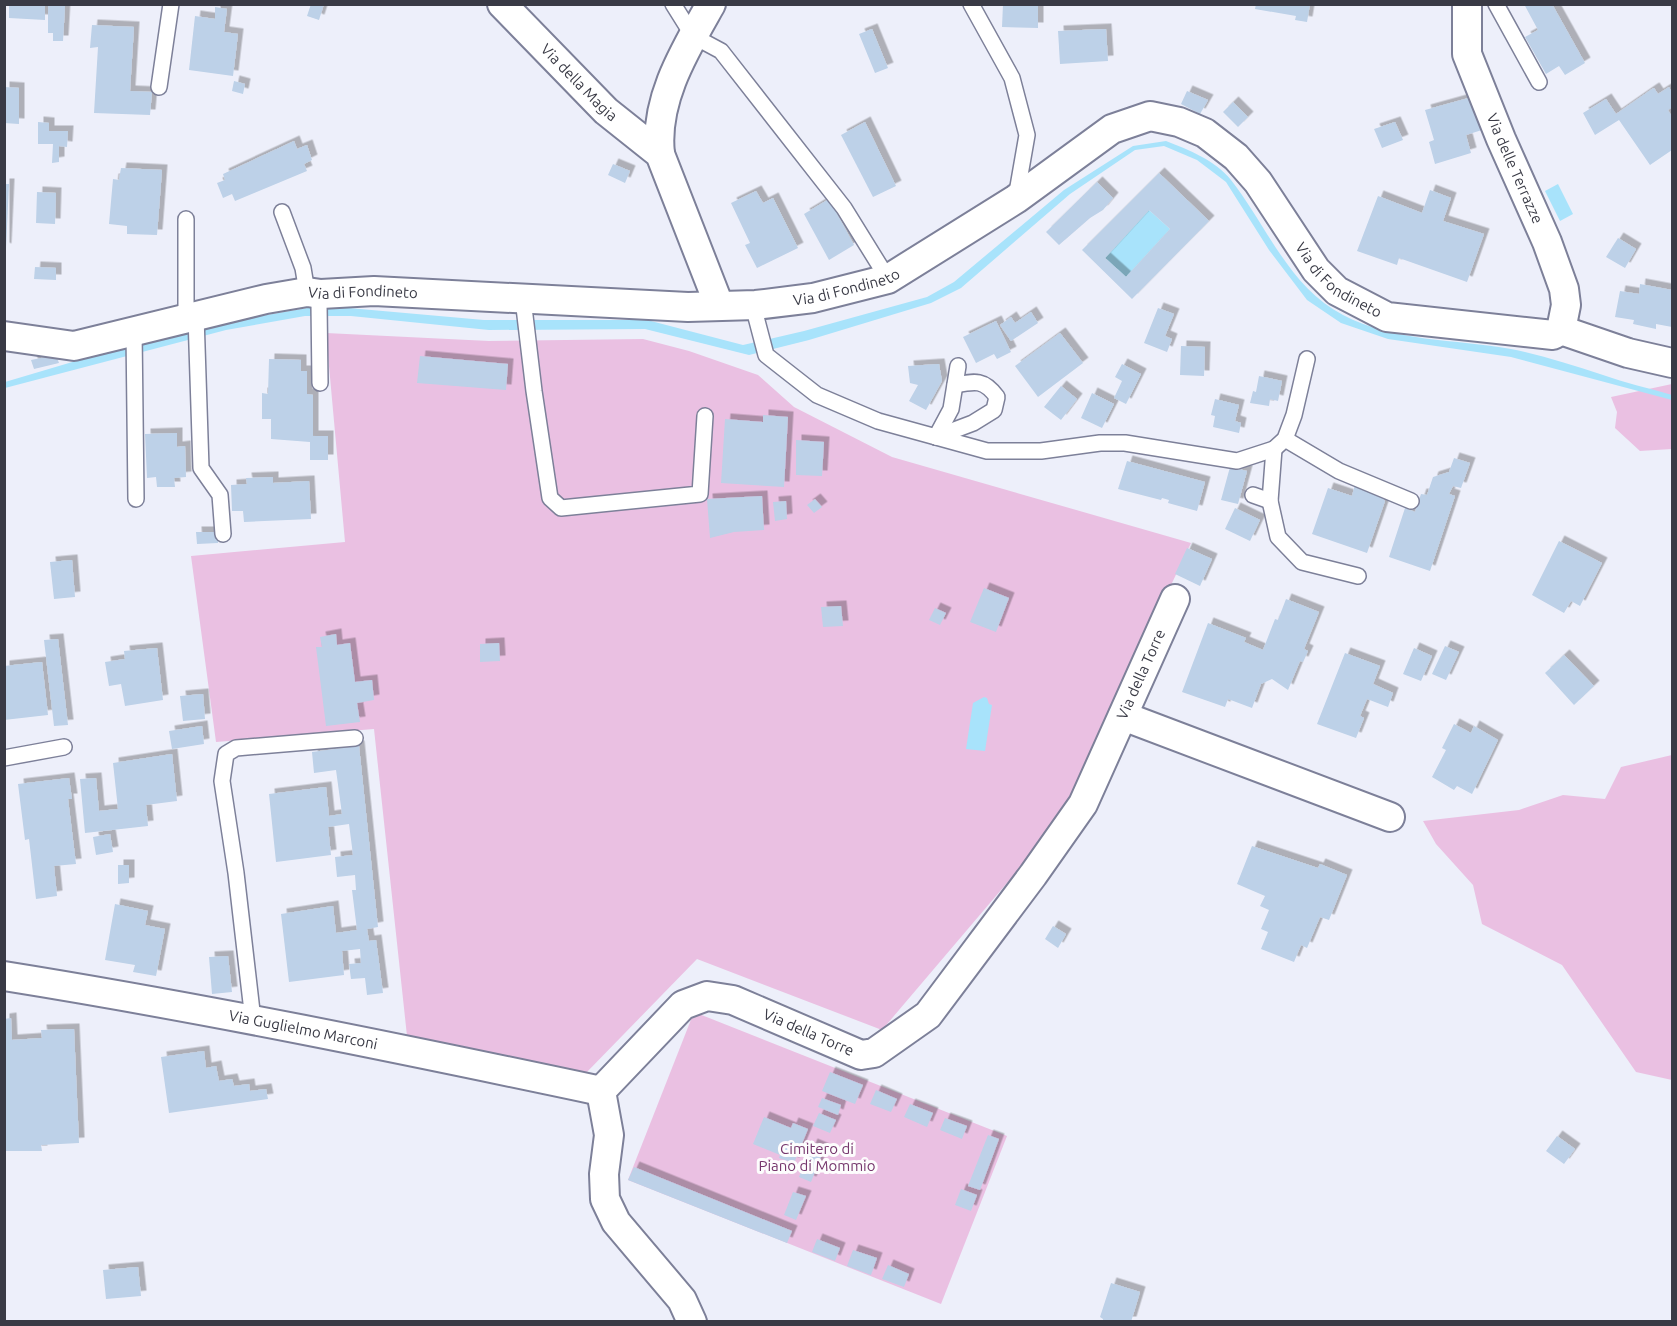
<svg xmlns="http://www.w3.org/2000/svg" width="1677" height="1326" font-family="Ubuntu,sans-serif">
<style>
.green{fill:#eac0e2}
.water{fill:#a8e3fb}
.building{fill:#bdd1e8;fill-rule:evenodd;filter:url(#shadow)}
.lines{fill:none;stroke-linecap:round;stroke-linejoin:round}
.service-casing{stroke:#7d8099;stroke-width:18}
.minor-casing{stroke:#7d8099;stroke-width:32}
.service{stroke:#fff;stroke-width:15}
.minor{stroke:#fff;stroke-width:28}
.labels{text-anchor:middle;stroke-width:6;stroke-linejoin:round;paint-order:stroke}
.street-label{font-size:15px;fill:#393a45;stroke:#fdfdfd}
.park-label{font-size:15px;fill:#76376d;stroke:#fdfdfd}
</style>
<defs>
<filter id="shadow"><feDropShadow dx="5.5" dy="-5.5" stdDeviation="0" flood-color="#0004"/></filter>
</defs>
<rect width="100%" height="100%" fill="#edeffa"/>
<g class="green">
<polygon points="326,333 489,341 643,339 689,351 758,375 794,407 892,457 1191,543 1058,823 882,1030 697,959 586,1073 407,1036 374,729 216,742 191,556 345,542"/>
<polygon points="1672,384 1672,449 1640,451 1615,428 1617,412 1611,397"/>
<polygon points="1672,755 1672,1080 1636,1072 1562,965 1482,924 1473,885 1436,844 1423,821 1519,810 1563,795 1605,799 1621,767"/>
<polygon points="694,1012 1007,1136 941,1304 628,1180"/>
</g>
<g class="water">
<path d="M1166,141C1189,150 1215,160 1231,180C1267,226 1289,287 1343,315C1394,342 1455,339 1511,349C1542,355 1572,365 1603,375C1625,383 1649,388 1672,395V400L1511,357L1388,339L1341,323L1307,300L1269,250L1226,182L1197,160L1164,146L1135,150L1070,194L961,288L931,303L809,340L749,355L645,329L489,330L351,316H305L226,330L5,388V382L106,352L226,322L307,308H349L484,320H647L743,345L804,331L927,297L954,282L1064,190L1133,146Z"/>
<polygon points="1558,184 1573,214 1560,221 1545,191"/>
<polygon points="1149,210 1170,229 1126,277 1105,258"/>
<polygon points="984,697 987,698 989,704 992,705 985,751 966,749 973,703"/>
</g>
<g class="building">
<polygon points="9,4 45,4 45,20 9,18"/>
<polygon points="311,4 324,4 319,20 307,16"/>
<polygon points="1003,4 1038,4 1038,28 1002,27"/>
<polygon points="1256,4 1310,4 1307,22 1295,20 1296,16 1255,9"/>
<polygon points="1524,4 1552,4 1585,63 1565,75 1559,66 1546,74 1525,37 1538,30"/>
<polygon points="48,6 65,6 63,41 53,41 53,33 48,33"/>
<polygon points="215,7 227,9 224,32 238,34 233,76 189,70 195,16 215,19"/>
<polygon points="92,25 134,27 130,91 152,92 150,115 94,113 98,47 90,48"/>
<polygon points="872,29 888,68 875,73 859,34"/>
<polygon points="1106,29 1108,61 1060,64 1058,31"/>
<polygon points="234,81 245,84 243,94 232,91"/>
<polygon points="4,87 19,88 19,124 4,123"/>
<polygon points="1669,87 1672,93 1672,107 1668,110 1672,117 1672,150 1650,165 1619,120 1595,135 1583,113 1606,99 1616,114 1652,89 1654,88 1658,94"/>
<polygon points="1187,91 1208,100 1200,114 1181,104"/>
<polygon points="1472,97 1482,130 1466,135 1471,153 1435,164 1429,142 1434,140 1425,110"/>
<polygon points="1233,102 1248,117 1238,127 1223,112"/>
<polygon points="38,122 49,123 49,131 68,131 67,147 59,146 59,162 52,163 53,144 38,144"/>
<polygon points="865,122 896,186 873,197 841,135"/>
<polygon points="1395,122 1403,140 1382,148 1374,129"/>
<polygon points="294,141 297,149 307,145 312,160 304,164 307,171 235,201 232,194 223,198 217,183 225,180 223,174"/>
<polygon points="613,164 630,171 625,183 608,175"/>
<polygon points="121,168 162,170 157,235 127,234 127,226 109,224 113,179 119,180"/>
<path d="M1159,173L1209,221L1132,299L1082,250ZM1149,210L1170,229L1126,277L1105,258Z"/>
<polygon points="1097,182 1113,198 1103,210 1090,218 1059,245 1046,232"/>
<polygon points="4,184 9,184 6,249 4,248"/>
<polygon points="1430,190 1451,198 1443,221 1484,234 1467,282 1399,258 1397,265 1357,251 1378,196 1422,213"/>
<polygon points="756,191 763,203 773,198 798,248 757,268 745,245 750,243 731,203"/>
<polygon points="37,192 56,193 55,224 36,223"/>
<polygon points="829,199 854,245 829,260 804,214"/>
<polygon points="1618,238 1636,249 1625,268 1606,257"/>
<polygon points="35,267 56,268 56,280 34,279"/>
<polygon points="1640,284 1672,290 1672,327 1656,324 1656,329 1633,324 1634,320 1615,317 1620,291 1639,294"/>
<polygon points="1158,308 1174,314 1165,336 1172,339 1167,352 1144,343"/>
<polygon points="1031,312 1038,323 1011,341 1000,325 1011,317 1015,323"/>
<polygon points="996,321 1011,352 997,359 994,354 976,363 963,337"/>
<polygon points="1060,333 1083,363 1038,397 1015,366"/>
<polygon points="1181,346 1205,347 1204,376 1180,375"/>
<polygon points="56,355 59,363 34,369 31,360"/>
<polygon points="420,356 508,364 506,390 417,383"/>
<polygon points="269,359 301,360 301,371 307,371 307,394 313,395 313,436 328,436 328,460 310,460 310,442 271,439 271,419 262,419 262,393 268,394"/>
<polygon points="939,364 942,381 926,410 909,401 918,385 910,383 908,366"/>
<polygon points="1122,364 1141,374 1126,404 1114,398 1122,381 1115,377"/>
<polygon points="1259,376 1282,381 1278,401 1270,399 1269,406 1250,403 1253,391 1256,392"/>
<polygon points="1061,386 1077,399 1061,420 1044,407"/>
<polygon points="1092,393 1114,404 1102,428 1081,418"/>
<polygon points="1215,399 1239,405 1235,421 1241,423 1239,433 1213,427 1215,416 1211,415"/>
<polygon points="763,415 788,417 784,487 721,483 725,419 763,422"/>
<polygon points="177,433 177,447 185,446 186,477 174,478 175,487 157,487 156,477 147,478 145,434"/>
<polygon points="796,440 824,442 822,476 796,475"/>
<polygon points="1454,458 1470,463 1461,488 1453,486 1449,494 1455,496 1430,571 1389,557 1405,508 1415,512 1421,494 1427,495 1433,477 1449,472"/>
<polygon points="1127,461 1205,482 1197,511 1168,503 1169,500 1162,498 1161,500 1118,489"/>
<polygon points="1230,467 1247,471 1238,504 1221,500"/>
<polygon points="273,477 273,483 309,481 311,519 244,522 243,511 232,511 231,485 247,484 246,478"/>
<polygon points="1355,484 1373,489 1385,501 1367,553 1312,534 1328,488 1352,496"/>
<polygon points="762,496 764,530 734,532 710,538 707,499"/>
<polygon points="815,499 822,507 814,513 807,505"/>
<polygon points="786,501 787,519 775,521 773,502"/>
<polygon points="1235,508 1260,520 1250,541 1225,529"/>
<polygon points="196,532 218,532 218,543 197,544"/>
<polygon points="1559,541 1602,563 1580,606 1571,601 1564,613 1532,595"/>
<polygon points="1187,548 1212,559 1200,586 1175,574"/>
<polygon points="72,560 75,597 54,599 50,562"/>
<polygon points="984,588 1009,598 996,632 970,622"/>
<polygon points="1286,599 1319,612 1304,649 1308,651 1303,662 1300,661 1288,690 1272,679 1261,684 1252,708 1228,699 1225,707 1182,692 1208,623 1246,638 1244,642 1263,650 1275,619 1278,620"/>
<polygon points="841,606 843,626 823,627 821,607"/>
<polygon points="935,608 946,613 940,625 929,620"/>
<polygon points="336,634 337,645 350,643 355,682 372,680 374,700 357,703 360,722 326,726 316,647 322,647 320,637"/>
<polygon points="58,639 68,725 54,726 44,640"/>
<polygon points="499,643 500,661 480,662 480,644"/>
<polygon points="1445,646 1459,652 1446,680 1432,674"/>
<polygon points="157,648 163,700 125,706 121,684 109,686 105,662 125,659 124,651"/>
<polygon points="1414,648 1432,656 1421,681 1403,674"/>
<polygon points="1345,653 1380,666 1373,684 1393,693 1388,707 1367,699 1360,716 1364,718 1356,738 1317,724"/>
<polygon points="1564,655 1594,686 1574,705 1545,673"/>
<polygon points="42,662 48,715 4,720 4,666"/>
<polygon points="203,694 205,719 183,721 180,696"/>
<polygon points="1454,724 1471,733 1474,726 1498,740 1472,794 1457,786 1454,790 1432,777 1446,750 1442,748"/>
<polygon points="202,726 204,744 172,749 169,731"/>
<polygon points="359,746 378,927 367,929 369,941 376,940 383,993 367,995 365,978 351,979 349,964 361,963 360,949 342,951 344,975 289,982 281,914 333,906 336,933 357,930 352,890 356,890 355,875 337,877 335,857 353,855 349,824 328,827 331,855 276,862 269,794 326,787 329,816 342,814 336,770 314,773 312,752"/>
<polygon points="172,754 177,801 146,805 148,826 85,833 80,779 96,778 99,811 118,809 113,763"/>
<polygon points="69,778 72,799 68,799 76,864 54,866 57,896 36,899 29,839 25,840 18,784"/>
<polygon points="110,834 113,852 96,855 93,837"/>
<polygon points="1252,846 1318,868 1320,864 1347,875 1329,920 1320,917 1307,948 1301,945 1294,962 1261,949 1268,932 1261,929 1269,910 1260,906 1265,896 1237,884"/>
<polygon points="118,865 129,865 129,883 118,884"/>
<polygon points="115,904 148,911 145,925 165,929 156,976 133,972 135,965 105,960"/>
<polygon points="1053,926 1066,934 1058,948 1045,939"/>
<polygon points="228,956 232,992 212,994 209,957"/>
<polygon points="11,1018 12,1040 42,1038 41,1030 74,1029 79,1143 41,1145 42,1151 4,1151 4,1019"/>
<polygon points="204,1051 206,1068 216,1066 219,1081 232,1079 234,1086 249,1084 250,1091 266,1089 268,1099 169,1113 161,1057"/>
<polygon points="830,1072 863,1085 855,1104 822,1091"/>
<polygon points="876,1090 897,1099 891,1112 870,1104"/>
<polygon points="822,1098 841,1105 838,1115 818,1107"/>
<polygon points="910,1104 933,1113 927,1127 904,1117"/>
<polygon points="819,1113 836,1120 830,1133 813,1126"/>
<polygon points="764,1117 791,1128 793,1123 808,1129 794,1163 779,1158 780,1155 753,1144"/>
<polygon points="945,1118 967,1126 962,1139 940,1130"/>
<polygon points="988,1135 999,1139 980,1190 968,1186"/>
<polygon points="1557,1136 1575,1149 1564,1164 1546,1151"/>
<polygon points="812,1144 824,1149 811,1182 799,1177"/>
<polygon points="634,1167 792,1231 787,1243 628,1180"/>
<polygon points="961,1189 977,1195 971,1211 955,1205"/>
<polygon points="793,1192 806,1196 796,1220 784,1215"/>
<polygon points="817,1239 840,1248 835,1261 812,1252"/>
<polygon points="853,1250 877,1258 871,1275 847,1266"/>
<polygon points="888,1265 909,1274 904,1287 882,1279"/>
<polygon points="138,1267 141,1296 106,1299 103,1270"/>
<polygon points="1111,1283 1140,1292 1131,1322 1103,1322 1103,1319 1100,1317"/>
</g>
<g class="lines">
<defs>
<g id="service">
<polyline points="673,4 693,36 721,51 844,208 888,279"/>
<polyline points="971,4 1012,78 1027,135 1016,198"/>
<polyline points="1496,4 1539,82"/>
<polyline points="159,87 171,4"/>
<polyline points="282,212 303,268 307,292"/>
<polyline points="186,219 186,318"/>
<polyline points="523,299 534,391 550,498 561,508 700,494 705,416"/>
<polyline points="756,305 756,317 766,355 817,395 878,421 987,451 1041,451 1100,443 1125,443 1237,461 1274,449 1285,439 1294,415 1307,359"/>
<polyline points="196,316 201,468 220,495 223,534"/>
<polyline points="134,331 136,499"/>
<polyline points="320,383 319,304 321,294"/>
<path d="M936,437L973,423L994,410L997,397C984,379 975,381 955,385"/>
<polyline points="936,437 951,409 958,366"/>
<polyline points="1285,439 1339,471 1411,501"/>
<polyline points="1274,449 1270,501 1278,537 1302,562 1358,576"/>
<polyline points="1253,495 1270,501"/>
<polyline points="4,758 64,747"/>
<polyline points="253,1020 236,873 222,781 226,754 236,748 355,738"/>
</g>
<g id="minor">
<path id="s1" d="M502,4L606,111L660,154L719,305"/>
<path id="s2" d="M1467,4V54L1501,139L1547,242L1564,289L1566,305L1561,330"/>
<path d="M660,154C654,100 685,50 711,4"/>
<polyline points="1561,330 1628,353 1672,363"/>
<path id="s3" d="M4,336L74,346L266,299L307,292L321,294L374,291L688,307L756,305L813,298L888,279L1016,199L1112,129L1150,116L1179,122L1205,133L1236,157L1258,182L1316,270L1337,291L1387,317L1553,335L1561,330"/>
<polyline points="1123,716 1390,817"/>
<path id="s4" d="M4,976C204,1008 403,1049 601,1091"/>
<path id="s5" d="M692,1322L682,1300L616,1222L605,1199L604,1174L609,1135L601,1091L683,1005L707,996L733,1000L861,1055L874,1053L928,1015L1033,875L1083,804L1175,599"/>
</g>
</defs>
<use href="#service" class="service-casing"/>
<use href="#minor" class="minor-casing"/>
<use href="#service" class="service"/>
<use href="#minor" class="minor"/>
</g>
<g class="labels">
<g class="street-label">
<text dy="5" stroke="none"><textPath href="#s1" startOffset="110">Via della Magia</textPath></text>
<text dy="5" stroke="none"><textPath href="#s2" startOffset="174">Via delle Terrazze</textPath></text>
<text dy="5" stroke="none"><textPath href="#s3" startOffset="1464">Via di Fondineto</textPath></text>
<text dy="5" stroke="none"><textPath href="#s3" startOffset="852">Via di Fondineto</textPath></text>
<text dy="5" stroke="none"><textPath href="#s3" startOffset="366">Via di Fondineto</textPath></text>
<text dy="5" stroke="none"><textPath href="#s5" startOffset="1054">Via della Torre</textPath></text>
<text dy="5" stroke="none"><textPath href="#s4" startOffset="304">Via Guglielmo Marconi</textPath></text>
<text dy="5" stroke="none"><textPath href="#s5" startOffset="514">Via della Torre</textPath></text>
</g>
<g class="park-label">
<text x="817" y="1154">Cimitero di<tspan x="817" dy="17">Piano di Mommio</tspan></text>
</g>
</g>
<rect width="1677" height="1326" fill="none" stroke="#393a45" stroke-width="12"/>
</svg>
